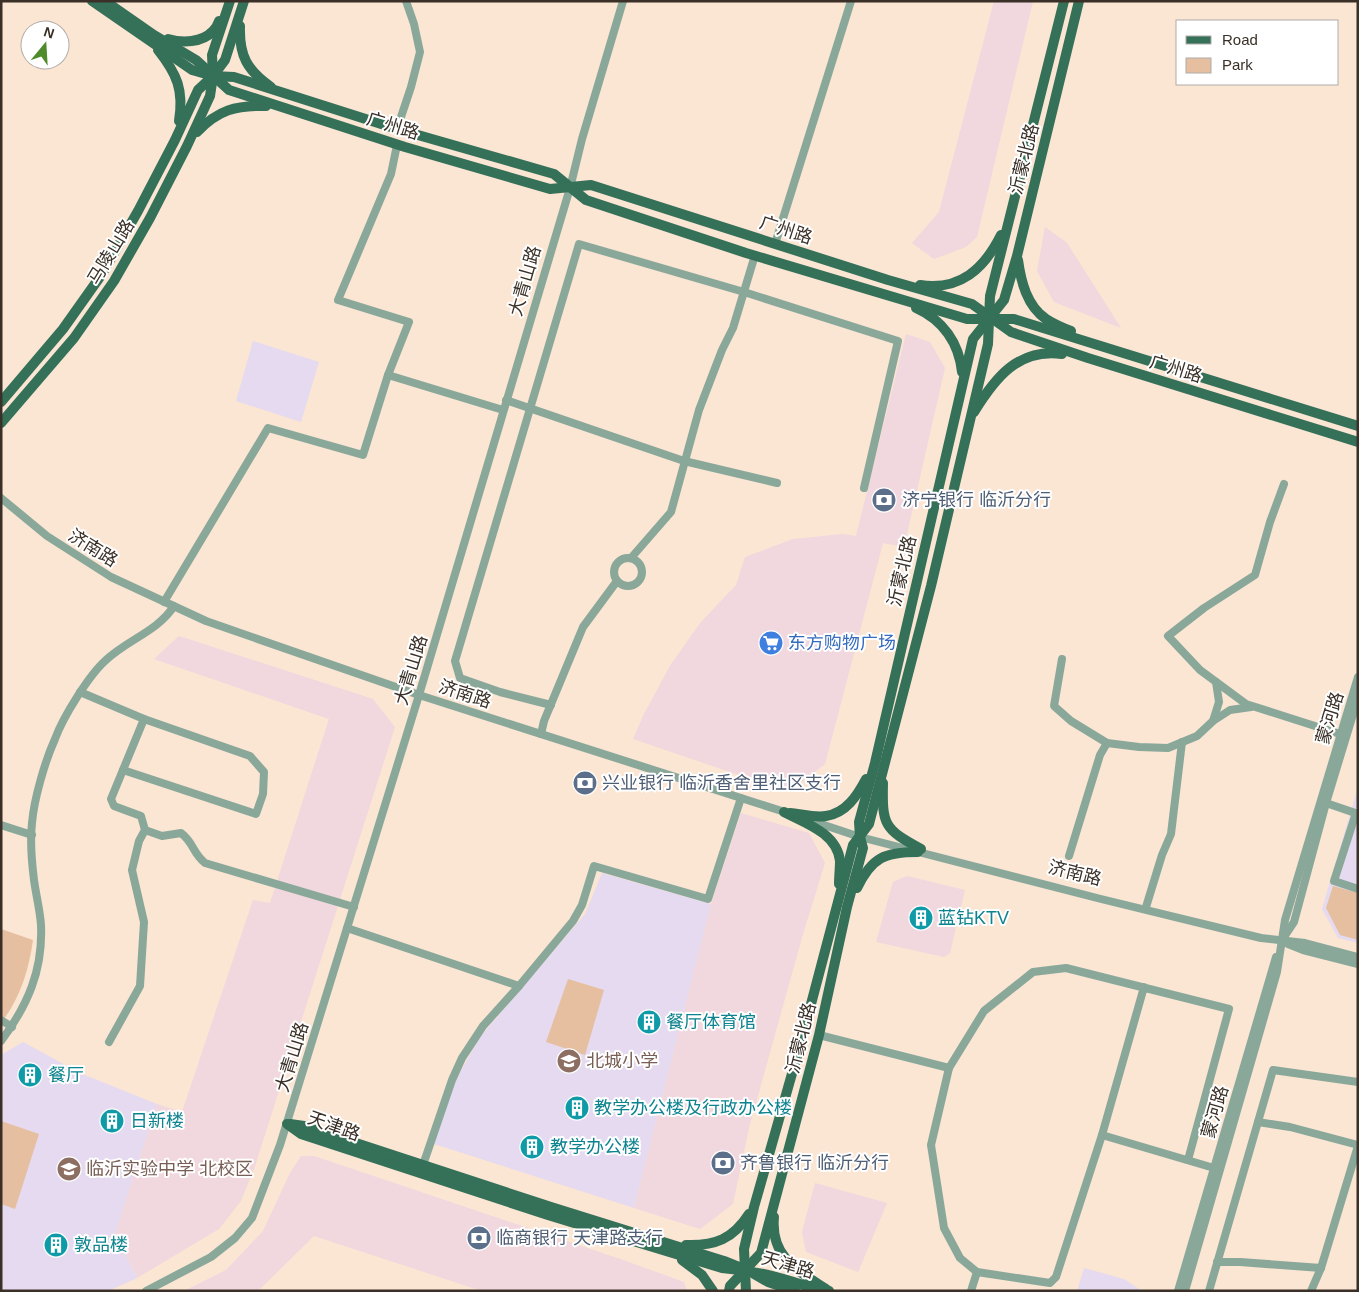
<svg xmlns="http://www.w3.org/2000/svg" width="1359" height="1292" font-family="Helvetica,'Noto Sans SC',sans-serif">
<style>
.commercial{fill:#f1d7de}
.education{fill:#e5daef}
.green{fill:#e5bf9f}
.lines{fill:none;stroke-linecap:round;stroke-linejoin:round}
.minor{stroke:#89a89a;stroke-width:8}
.major{stroke:#357059;stroke-width:10}
.labels{text-anchor:middle;stroke-width:4;stroke-linejoin:round;paint-order:stroke}
.street-label{font-size:18px;fill:#3a3027;stroke:#fff}
.service-label{font-size:18px;fill:#4e5e75;stroke:#fff;text-anchor:start}
.shop-label{font-size:18px;fill:#366cbe;stroke:#fff;text-anchor:start}
.culture-label{font-size:18px;fill:#0d838f;stroke:#fff;text-anchor:start}
.education-label{font-size:18px;fill:#785e54;stroke:#fff;text-anchor:start}
</style>
<rect width="100%" height="100%" fill="#fbe5d3"/>
<g class="commercial">
<polygon points="994,1 1033,1 977,237 966,247 934,259 912,243 939,212"/>
<polygon points="1045,227 1067,243 1121,328 1054,302 1037,271"/>
<polygon points="906,334 930,342 945,368 904,547 883,543 825,764 789,792 633,739 644,714 671,664 701,622 736,585 745,557 793,539 843,534 856,536"/>
<polygon points="179,636 373,699 395,727 255,1166 241,1201 219,1229 137,1278 115,1234 157,1104 182,1112 253,900 270,903 329,719 154,659"/>
<polygon points="741,813 809,833 825,863 803,934 749,1128 733,1204 700,1229 634,1208 711,904"/>
<polygon points="907,876 965,890 950,953 944,957 876,942 893,882"/>
<polygon points="301,1156 314,1156 623,1260 684,1282 687,1291 482,1291 314,1236 258,1291 184,1291 226,1270 263,1231 290,1173"/>
<polygon points="815,1183 887,1203 858,1272 806,1252 802,1232"/>
</g>
<g class="education">
<polygon points="253,341 319,362 301,422 236,401"/>
<polygon points="1358,787 1358,943 1338,938 1322,909"/>
<polygon points="602,873 711,904 634,1208 434,1144 453,1085 480,1037 585,914"/>
<polygon points="23,1042 80,1073 157,1104 115,1234 137,1278 108,1291 1,1291 1,1055"/>
<polygon points="1084,1268 1124,1279 1142,1291 1077,1291"/>
</g>
<g class="green">
<polygon points="1333,886 1358,893 1358,940 1340,935 1326,908"/>
<path d="M1,929L33,940C29,969 20,999 1,1023Z"/>
<polygon points="568,979 604,990 585,1055 546,1042"/>
<polygon points="1,1121 39,1134 15,1209 1,1204"/>
</g>
<g class="lines">
<g class="minor">
<polyline points="397,129 411,87 420,52 414,24 406,1"/>
<polyline points="775,244 851,1"/>
<polyline points="388,375 503,410"/>
<polyline points="506,400 684,461 777,483"/>
<polyline points="1284,484 1270,522 1255,575 1204,608 1168,636 1200,670 1246,704 1340,734"/>
<polyline points="1,498 47,536 111,577 206,621 419,695 788,813"/>
<circle cx="628" cy="572" r="14"/>
<polyline points="631,558 671,512 699,410 722,350 733,328 755,255"/>
<polyline points="164,602 268,428 363,455 388,375 409,322 338,300 391,174 397,145"/>
<polyline points="1062,659 1054,706 1071,721 1107,743 1139,747 1168,748 1197,736 1213,721 1230,710 1251,707"/>
<polyline points="80,692 144,719 250,756 264,772 263,794 256,814 123,770"/>
<polyline points="551,705 500,692 460,678 455,661 579,244 744,292 898,341 864,488"/>
<polyline points="1213,721 1219,702 1216,682"/>
<polyline points="541,734 544,721 583,627 617,581"/>
<polyline points="1326,803 1358,814"/>
<polyline points="1356,813 1334,881 1358,889"/>
<polyline points="806,819 860,837 1101,899 1261,938 1305,943 1358,957"/>
<polyline points="1,825 32,835"/>
<path d="M145,830L162,836L181,833C194,843 192,852 205,863L354,907"/>
<polyline points="1069,856 1100,755 1107,743"/>
<polyline points="1146,907 1162,855 1171,834 1182,742"/>
<polyline points="347,928 519,986"/>
<polyline points="1284,937 1294,922 1326,803 1358,698"/>
<polyline points="1288,944 1303,950 1358,964"/>
<polyline points="1144,987 1102,1135 1056,1277 1050,1283 977,1272 960,1258 944,1228 931,1145 949,1068 984,1011 1033,972 1066,968 1229,1009 1188,1160"/>
<polyline points="1,1020 12,1027"/>
<polyline points="819,1035 949,1068"/>
<path d="M1,1041C28,1005 43,970 41,925C40,910 36,895 34,880C32,864 30,840 32,823C34,799 45,761 55,739C63,717 89,675 106,660C127,640 158,631 174,606"/>
<polyline points="109,1042 140,986 144,922 132,870 139,841 145,830 141,816 114,806 111,799 144,719"/>
<polyline points="1258,1122 1290,1127 1358,1145"/>
<polyline points="1102,1135 1214,1168"/>
<polyline points="423,1165 452,1080 462,1058 483,1026 519,986 573,921 582,905 594,866 708,899 741,798"/>
<polyline points="1217,1262 1240,1262 1321,1268"/>
<polyline points="146,1291 211,1257 235,1238 252,1218 280,1145 419,695 570,188 582,139 623,1"/>
<polyline points="971,1291 977,1272"/>
<polyline points="1178,1291 1276,957"/>
<polyline points="1185,1291 1277,972 1285,920 1358,677"/>
<polyline points="1209,1291 1273,1070 1358,1082"/>
<polyline points="1311,1291 1321,1268 1358,1146"/>
</g>
<g class="major">
<polyline points="92,1 192,70 213,76 234,77 397,129 554,174 586,200 746,253 967,319 1014,319 1358,426"/>
<polyline points="105,1 154,35 196,60 229,90 405,147 550,189 591,185 888,280 972,304 1011,332 1088,358 1358,442"/>
<path d="M240,26C239,56 247,70 271,87"/>
<path d="M168,39C182,43 202,43 213,31C216,28 218,24 219,21"/>
<path d="M158,50C177,74 184,90 179,121"/>
<path d="M197,132C218,110 236,105 266,106"/>
<path d="M1018,260C1021,282 1027,306 1046,319C1054,324 1063,328 1071,331"/>
<path d="M920,285C960,291 984,269 1001,235"/>
<path d="M916,308C943,320 959,343 962,372"/>
<polyline points="1,402 63,329 102,274 138,211 175,140 198,90 213,76 225,60 244,1"/>
<path d="M974,412C995,378 1018,348 1062,354"/>
<polyline points="1,423 74,338 114,281 150,218 187,146 210,96 213,76 212,55 230,1"/>
<path d="M883,783C882,825 884,829 921,849"/>
<path d="M784,812C805,823 837,833 840,861C840,868 839,877 839,884"/>
<path d="M790,813C801,814 815,818 826,816C846,813 857,796 866,779"/>
<path d="M857,888C872,857 885,852 918,852"/>
<path d="M287,1124L301,1134L548,1215L722,1268C760,1271 786,1279 821,1291"/>
<polyline points="290,1124 304,1126 551,1207 724,1261 739,1267"/>
<path d="M774,1217C770,1258 799,1271 829,1291"/>
<path d="M686,1245C715,1246 733,1239 749,1214"/>
<polyline points="682,1260 702,1275 713,1291"/>
<polyline points="754,1274 768,1282 795,1291"/>
<polyline points="729,1291 730,1286 761,1253 819,1035 847,907 863,848 860,837 859,822 875,763 973,339 1004,300 1017,256 1079,1"/>
<polyline points="746,1291 744,1249 754,1207 801,1042 853,845 869,824 931,586 988,344 990,296 1064,1"/>
</g>
</g>
<defs>
<symbol id="bank-disc" viewBox="-11 -11 22 22"><circle r="9.5" fill="#5c6f8a" stroke="#fff"/><path d="M-6-4H6V4H-6ZM0-2.3a2.3 2.3 0 1 0 0 4.6a2.3 2.3 0 1 0 0-4.6Z" fill="#fff"/></symbol>
<symbol id="supermarket-disc" viewBox="-11 -11 22 22"><circle r="9.5" fill="#3f7fe0" stroke="#fff"/><path d="M-6-5.5h2.5l.6 2H6L4.5 2H-2.5L-4.4-4H-6ZM-1.5 3.2a1.3 1.3 0 1 0 .1 0ZM3 3.2a1.3 1.3 0 1 0 .1 0Z" fill="#fff"/></symbol>
<symbol id="building-disc" viewBox="-11 -11 22 22"><circle r="9.5" fill="#0f9aa8" stroke="#fff"/><path d="M-4-6H4V6H1V3H-1V6H-4ZM-2.5-4.3h1.7v1.8h-1.7ZM.8-4.3h1.7v1.8H.8ZM-2.5-1h1.7V.8h-1.7ZM.8-1h1.7V.8H.8Z" fill="#fff"/></symbol>
<symbol id="school-disc" viewBox="-11 -11 22 22"><circle r="9.5" fill="#8d6e63" stroke="#fff"/><path d="M0-5L7-2L0 1L-7-2ZM-4 1L0 2.5L4 1V4Q0 6-4 4Z" fill="#fff"/></symbol>
</defs>
<g fill-rule="evenodd">
<use href="#bank-disc" x="870" y="486" width="28" height="28"/>
<use href="#supermarket-disc" x="757" y="629" width="28" height="28"/>
<use href="#bank-disc" x="571" y="769" width="28" height="28"/>
<use href="#building-disc" x="907" y="904" width="28" height="28"/>
<use href="#building-disc" x="635" y="1008" width="28" height="28"/>
<use href="#school-disc" x="555" y="1047" width="28" height="28"/>
<use href="#building-disc" x="16" y="1061" width="28" height="28"/>
<use href="#building-disc" x="563" y="1094" width="28" height="28"/>
<use href="#building-disc" x="98" y="1107" width="28" height="28"/>
<use href="#building-disc" x="518" y="1133" width="28" height="28"/>
<use href="#bank-disc" x="709" y="1149" width="28" height="28"/>
<use href="#school-disc" x="55" y="1155" width="28" height="28"/>
<use href="#bank-disc" x="465" y="1224" width="28" height="28"/>
<use href="#building-disc" x="42" y="1231" width="28" height="28"/>
</g>
<g class="labels">
<g class="street-label">
<text transform="translate(393 126) rotate(17)" y="6">广州路</text>
<text transform="translate(1024 159) rotate(-76)" y="6">沂蒙北路</text>
<text transform="translate(786 230) rotate(18)" y="6">广州路</text>
<text transform="translate(111 252) rotate(-59)" y="6">马陵山路</text>
<text transform="translate(525 281) rotate(-74)" y="6">大青山路</text>
<text transform="translate(1176 369) rotate(17)" y="6">广州路</text>
<text transform="translate(93 548) rotate(32)" y="6">济南路</text>
<text transform="translate(902 571) rotate(-77)" y="6">沂蒙北路</text>
<text transform="translate(411 670) rotate(-73)" y="6">大青山路</text>
<text transform="translate(465 694) rotate(18)" y="6">济南路</text>
<text transform="translate(1330 718) rotate(-73)" y="6">蒙河路</text>
<text transform="translate(1075 873) rotate(14)" y="6">济南路</text>
<text transform="translate(801 1038) rotate(-76)" y="6">沂蒙北路</text>
<text transform="translate(292 1057) rotate(-73)" y="6">大青山路</text>
<text transform="translate(1215 1112) rotate(-74)" y="6">蒙河路</text>
<text transform="translate(334 1126) rotate(20)" y="6">天津路</text>
<text transform="translate(788 1265) rotate(16)" y="6">天津路</text>
</g>
<g class="service-label">
<text x="902" y="506">济宁银行 临沂分行</text>
<text x="602" y="789">兴业银行 临沂香舍里社区支行</text>
<text x="740" y="1169">齐鲁银行 临沂分行</text>
<text x="496" y="1244">临商银行 天津路支行</text>
</g>
<g class="shop-label">
<text x="788" y="649">东方购物广场</text>
</g>
<g class="culture-label">
<text x="938" y="924">蓝钻KTV</text>
<text x="666" y="1028">餐厅体育馆</text>
<text x="48" y="1081">餐厅</text>
<text x="594" y="1114">教学办公楼及行政办公楼</text>
<text x="130" y="1127">日新楼</text>
<text x="550" y="1153">教学办公楼</text>
<text x="74" y="1251">敦品楼</text>
</g>
<g class="education-label">
<text x="586" y="1067">北城小学</text>
<text x="86" y="1175">临沂实验中学 北校区</text>
</g>
</g>
<rect width="1359" height="1292" fill="none" stroke="#3a3027" stroke-width="5"/>
<rect x="1176" y="20" width="162" height="65" fill="#ffffff" stroke="#b0aca9"/>
<rect x="1186" y="36" width="25" height="8" fill="#357059" stroke="#b0aca9"/>
<text x="1222" y="45" font-size="15" fill="#3a3027">Road</text>
<rect x="1186" y="58" width="25" height="15" fill="#e5bf9f" stroke="#b0aca9"/>
<text x="1222" y="70" font-size="15" fill="#3a3027">Park</text>
<g transform="translate(45 45) rotate(18)"><circle r="24" fill="#ffffff" stroke="#b0aca9"/>
<path d="M0-4L9 19L0 12L-9 19Z" fill="#4e8b2b"/>
<text y="-8" font-size="14" font-weight="bold" text-anchor="middle" fill="#3a3027">N</text>
</g>
</svg>
